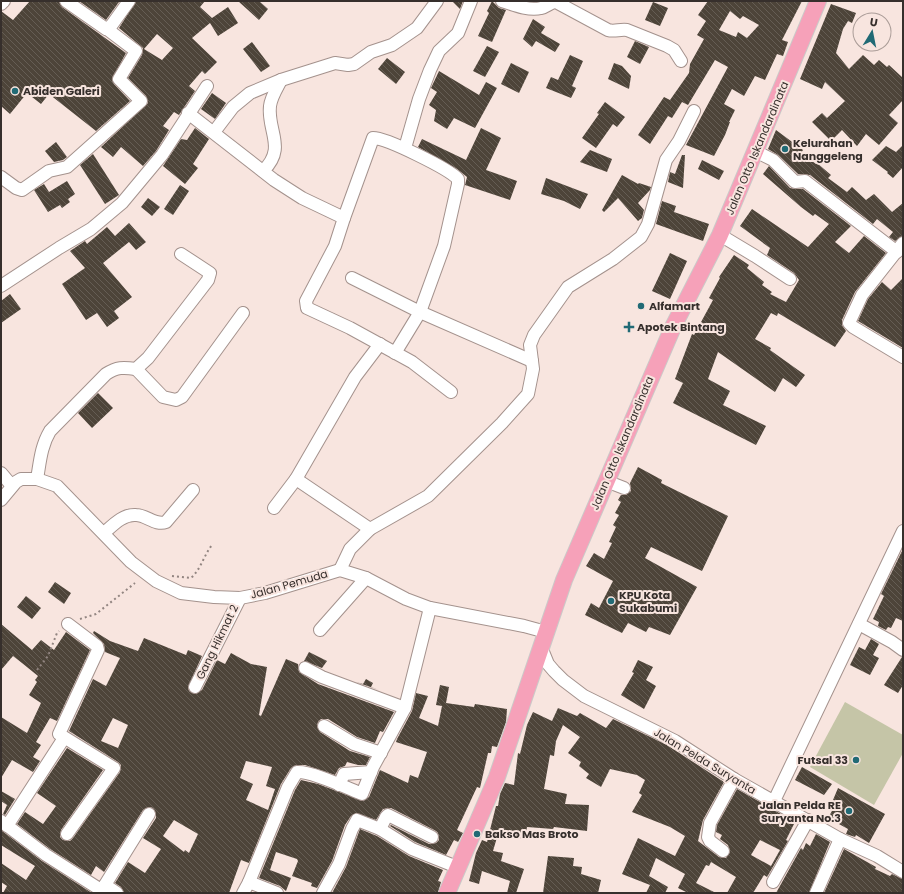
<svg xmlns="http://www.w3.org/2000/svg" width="904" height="894" font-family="Poppins,sans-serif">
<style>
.garden{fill:#c5c5a7}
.building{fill:url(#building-back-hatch);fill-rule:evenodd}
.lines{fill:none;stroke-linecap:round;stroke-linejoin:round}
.minor-casing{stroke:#a4928d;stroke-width:14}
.major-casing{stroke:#cbc9c8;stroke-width:18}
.path{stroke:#928581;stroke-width:2;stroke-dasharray:2 3;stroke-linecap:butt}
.minor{stroke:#fff;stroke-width:12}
.major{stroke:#f6a1b9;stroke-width:16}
.poi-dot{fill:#216a75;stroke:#f8e5df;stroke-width:1.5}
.labels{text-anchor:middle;stroke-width:4;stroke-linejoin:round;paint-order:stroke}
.poi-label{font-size:11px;font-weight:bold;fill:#362f2c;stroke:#f8e5df;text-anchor:start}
.street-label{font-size:11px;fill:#362f2c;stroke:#f8e5df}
</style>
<defs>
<pattern id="building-back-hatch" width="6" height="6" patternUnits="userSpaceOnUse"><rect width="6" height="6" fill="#4d4439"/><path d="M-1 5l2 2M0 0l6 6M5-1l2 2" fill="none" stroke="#655d54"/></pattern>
</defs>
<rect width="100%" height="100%" fill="#f8e5df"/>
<polygon class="garden" points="845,702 903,735 903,753 874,805 810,767"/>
<g class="building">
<polygon points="30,1 59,1 62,7 126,53 112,79 114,84 130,101 96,131 49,94 41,104 27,93 10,114 1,106 1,11 13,20"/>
<polygon points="79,1 118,1 119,2 106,20"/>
<path d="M136,1H205L200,7L212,18L228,7L238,23L218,36L210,23L192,38L217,62L205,74L202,71L189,86L195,91L179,115L174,112L163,126L169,130L156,151L143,166L121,147L113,157L101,147L148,103L146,96L128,78L142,55L143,48L119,28ZM157,34L173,48L162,60L144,49Z"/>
<polygon points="238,1 259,1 268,9 259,20"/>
<polygon points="452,1 463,1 460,9"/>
<polygon points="492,1 499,8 506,10 492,42 478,36 489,13 487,11"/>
<path d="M708,1H802L782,40L788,42L783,56L777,54L765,80L755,76L744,96L732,89L724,104L735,110L729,122H730L725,135L714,156L686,145L728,67L715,60L688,105L682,102L672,118L668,116L650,144L638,135L664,97L670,100L689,73L690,64L704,39L697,35L706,21L698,15ZM730,11L740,19L743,16L759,25L747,38L738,32L736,37L719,30Z"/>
<polygon points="653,2 668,8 660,26 645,20"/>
<polygon points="831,4 856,13 852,23 848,21 843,29 836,53 849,69 863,55 874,65 879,60 887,67 889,65 903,78 903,100 889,115 898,123 879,145 866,134 857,146 842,130 831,141 812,122 822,113 827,118 845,101 825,82 822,89 800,79"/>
<polygon points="533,19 545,27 541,33 560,44 555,52 536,41 532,47 523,39"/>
<polygon points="635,41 649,47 640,64 627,57"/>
<polygon points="252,42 270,66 261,72 243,49"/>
<polygon points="487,46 499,52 485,77 473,71"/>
<polygon points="570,55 583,61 572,86 576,88 571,98 546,88 551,77 558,80"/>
<polygon points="387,58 405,72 396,84 378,69"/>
<polygon points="511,63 529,72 519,93 501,84"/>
<polygon points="614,63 622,66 631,76 629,89 608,79"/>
<polygon points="439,71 479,95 486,82 497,88 475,128 454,118 447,129 434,121 436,110 429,105 437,92 431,88"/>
<polygon points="212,93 226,103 215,119 201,109"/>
<polygon points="605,102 625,117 617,127 613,124 596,148 582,138 599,114 597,113"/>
<polygon points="195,128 209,139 193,164 198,168 185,184 163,166 181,139 187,140"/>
<polygon points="481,128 501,138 486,170 517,181 510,200 465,185 467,177 457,169 418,147 422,139 466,160"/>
<polygon points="776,130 803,150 801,153 816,164 817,163 831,175 828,178 847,192 852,187 866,200 874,194 892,212 903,203 903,236 895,241 889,237 893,232 877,219 873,224 810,175 798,174 778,155 768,149"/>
<polygon points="56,142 67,157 63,160 54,162 45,151"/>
<polygon points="903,145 903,167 893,178 887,173 888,172 872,160 886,146 896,152"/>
<polygon points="590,150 612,159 607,172 580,162"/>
<polygon points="93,154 119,195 105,204 80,165"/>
<polygon points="682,155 685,155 683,188 668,182 670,172 675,174"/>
<polygon points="702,160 724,171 719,180 698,169"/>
<polygon points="769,166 790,188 795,189 803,189 851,226 835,242 849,253 864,236 886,253 855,292 842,320 842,325 846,331 835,347 778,313 777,316 771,313 755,339 771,348 770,350 805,375 796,387 783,378 775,392 718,352 708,379 730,391 723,405 766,426 756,445 673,403 683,383 675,379 692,334 694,335 713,300 709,298 720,278 719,277 734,255 749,265 747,268 764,282 762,285 772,292 770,294 786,302 799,280 794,273 767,255 770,248 740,226 752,209 808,247 829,224 815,214 813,216 801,207 763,174"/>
<polygon points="622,175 638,184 639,183 651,187 650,190 638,203 644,210 642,218 638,221 618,198 604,212 602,210"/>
<polygon points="546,178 588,194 580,209 564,201 541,194"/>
<polygon points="67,181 75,194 68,199 70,202 62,208 60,205 48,212 34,190 44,184 49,192"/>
<polygon points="180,185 189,191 173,215 164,209"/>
<polygon points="148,198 160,207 152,216 141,207"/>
<polygon points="662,201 676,206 674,212 709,224 703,241 656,224"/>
<polygon points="129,223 146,242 136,250 129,242 103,263 132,297 114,311 119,318 107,327 97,313 86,320 62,284 85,268 70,251 85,241 87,244 107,227 115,236"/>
<polygon points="670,253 687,261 670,299 652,291"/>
<polygon points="903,278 903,348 858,321 868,299 882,282 891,290"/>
<polygon points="10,294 21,309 1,323 1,301"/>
<polygon points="98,393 113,408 92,428 78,413"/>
<polygon points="638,467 662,480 661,483 728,516 702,571 651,547 645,558 697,587 670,635 649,627 646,632 628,623 622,633 585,615 591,603 599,608 613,581 586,566 594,553 604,559 612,543 609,542 616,527 613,525 619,515 615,513 621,502 618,500 621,495 626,495 631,491 630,483"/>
<polygon points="903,549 903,621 896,618 891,628 888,627 886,630 878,626 879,622 873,619 884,596 881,594"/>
<polygon points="55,582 71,593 64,604 48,592"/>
<polygon points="26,596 41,608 32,619 17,607"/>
<polygon points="1,624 32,650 41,640 54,650 66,632 90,650 57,721 50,718 36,742 41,745 33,757 40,761 33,772 12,760 1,778 1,717 27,733 41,703 29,695 37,682 35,680 38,676 22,663 13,656 1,670"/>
<path d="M94,631L110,641L138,651L144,638L186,655L188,650L202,656L188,687L189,691L195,694L202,690L217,660L225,664L231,653L251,664L267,667L259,715L261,716L286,659L298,664L299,672L318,684L394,712L383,732L380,731L375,743L357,737L328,719H321L318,722L317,726L320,732L350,751L370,757L366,765H358L347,762L345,766L339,768L335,775L305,765H297L291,768L281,784L249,863L241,860L229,893H124L121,887L115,883L128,862L145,873L161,849L143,838L156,818V814L153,808L149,807L143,810L104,872L96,866L91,875L50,849L17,824L25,812L43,824L56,806L37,793L67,748L103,770L61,830L60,837L63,840L70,841L73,838L120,772L121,765L118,762L69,731L93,679L106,686L120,658L105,652L104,644L93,633ZM113,718L128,725L118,748L101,741ZM246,761L272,767L266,786L275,789L268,810L246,800L253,784L240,778ZM174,820L198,834L189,853L185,850L184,852L163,836Z"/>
<polygon points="871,639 879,644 873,655 879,658 870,675 850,665 859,647 865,650"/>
<polygon points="309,652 327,661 322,668 304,661"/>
<polygon points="902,657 903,685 898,693 884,685"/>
<polygon points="638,660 653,667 646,680 656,686 644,709 621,695 634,673 632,672"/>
<polygon points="366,679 373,683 371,687 379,690 356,682 363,684"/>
<polygon points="440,685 449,687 446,703 474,707 475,704 507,709 506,722 497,747 492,746 491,753 488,753 480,788 477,787 457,830 463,833 458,842 454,840 446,855 415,842 390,826 391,825 429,844 436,843 439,840 438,833 436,831 391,808 383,809 376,820 356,813 351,816 345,825 332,861 317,888 311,886 312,883 292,876 298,861 297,859 276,852 270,870 291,878 286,891 280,886 259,878 295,790 301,780 318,784 363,801 369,797 380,770 408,783 410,775 418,778 427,752 396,742 397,739 412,711 416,693 428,696 419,718 438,726 442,706 436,705"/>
<path d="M558,708L577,716L580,713L606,728L613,719L667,745L724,782L703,820L698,841L719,857L726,858L730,852L728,845L720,839L722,835L716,832L717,825L737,789L795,822L786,840L788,841L767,877L764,875L753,893H727L736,877L711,862L709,866L706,865L696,883L716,893H688L678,888L685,874L656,858L649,876L668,887L665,893H646L650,885L622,874L638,838L675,856L685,836L670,827L632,812L642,795L639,793L645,780L637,775L610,769L601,787L586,778L589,774L579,766L581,762L568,753L580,737L563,725L556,741L554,756L550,755L544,789L567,794L565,804L589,805L587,831L554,827L553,829L527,827L525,839L498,834L493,851L503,853L501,861L524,869L516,893H507L510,881L482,871L479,884L469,881L476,853L482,840L487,842L496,806H498L500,794L505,783L514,785L518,753L520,754L527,725L533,712L552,721ZM760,840L780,850L771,866L751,855Z"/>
<polygon points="802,767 832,784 824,795 795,780"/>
<polygon points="838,788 885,814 869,843 856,835 855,837 846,834 848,829 828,818 837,802 833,800"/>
<polygon points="1,791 15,799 5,815 3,814 7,805 1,801"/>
<polygon points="360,829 377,836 409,856 443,870 438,881 441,882 438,893 332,893 346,867"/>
<polygon points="1,830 42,861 92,893 3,893 7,886 1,882 1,863 26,880 35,866 1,845"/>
<polygon points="816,834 830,842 809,893 776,893 801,848 803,850 806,843 810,846"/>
<polygon points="844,849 876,867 875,869 890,876 892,874 903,879 903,893 824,893"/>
<polygon points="548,856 574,858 573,866 582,867 581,874 601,880 598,893 543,893"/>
</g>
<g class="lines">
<defs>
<g id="minor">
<polyline points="66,1 106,29 111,26 129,1"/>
<path d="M502,1C514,5 529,11 541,8C547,7 550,2 556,2L608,30C614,32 620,29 627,30L667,46L674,50L681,61"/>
<polyline points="1,4 4,1"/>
<polyline points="188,113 274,180 302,198 344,218 335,246 306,301 307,308 350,328 412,362 451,392"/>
<polyline points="214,132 233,107 250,93 281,80 335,63 348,65 354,64 371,52 392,45 417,28 437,1"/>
<polyline points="405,148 419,99 430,70 439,51 458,33 471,1"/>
<polyline points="755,151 773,160 795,182 805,181 897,252"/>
<path d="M263,171C287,148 267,131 270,106C271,97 277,88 281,80"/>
<polyline points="1,177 16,188 22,190 49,171 67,167 141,101 119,79 136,51 107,29"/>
<path d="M344,218L373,138C387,138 449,169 458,179V184L444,246L420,312L395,353"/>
<polyline points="720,235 755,256 790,279"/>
<polyline points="903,243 862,295 849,323 853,327 903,357"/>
<polyline points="352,278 420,312 532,361"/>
<polyline points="1,286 59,248 91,229 122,203 162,155 207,86"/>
<polyline points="136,369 163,397 176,400 182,397 243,313"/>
<polyline points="1,473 12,486"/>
<path d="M37,479C40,462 41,446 50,431L106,374C117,367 123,367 136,369L148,358L208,280L210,273L181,254"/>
<polyline points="296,479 370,529"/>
<polyline points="606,481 624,488"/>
<polyline points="1,500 16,482 21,479 37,479 57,486 131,562 156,581 181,593 214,597 240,598 265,593 340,570 366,578 406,599 430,608 524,626 546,632"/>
<polyline points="274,508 296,479 355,377 380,344"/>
<path d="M104,533C113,525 123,514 136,515C146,515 156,526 166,522L193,490"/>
<polyline points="340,570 350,549 370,529 428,496 502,423 528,394 533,369 530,345 534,335 568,287 613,259 641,237 648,224 666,160 679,141 694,111"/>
<polyline points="859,624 892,642 903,650"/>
<polyline points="320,630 366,578"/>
<polyline points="541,647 548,664 554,671 563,680 584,696 675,741 734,779 840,839 877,856 903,872"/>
<polyline points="305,668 322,677 405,708"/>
<polyline points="195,687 240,598"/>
<polyline points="324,726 354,744 381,753"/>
<polyline points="339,785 344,774 371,772"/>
<polyline points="774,801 903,531"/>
<polyline points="1,821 46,855 101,890"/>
<polyline points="7,826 64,738"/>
<polyline points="380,829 386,817 388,815 432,837"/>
<polyline points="67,834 114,768 59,734 98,650 97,646 68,624"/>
<polyline points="723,851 710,841 708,837 710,823 734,779"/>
<path d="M249,882L288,787L297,772C312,771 347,788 362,794L373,767L405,708L430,608"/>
<polyline points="773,882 808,820"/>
<polyline points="105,885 117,893"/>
<polyline points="100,893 149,814"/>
<polyline points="243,893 249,882 277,893"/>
<polyline points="323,893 339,864 352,829 357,820 380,829 412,849 457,867"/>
<polyline points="816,893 840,839"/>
</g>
<polyline id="major" points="447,893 497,777 564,580 673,327 720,235 818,1"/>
</defs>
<use href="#minor" class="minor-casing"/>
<use href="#major" class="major-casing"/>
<g class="path">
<path d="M172,576L191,578C201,569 204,555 212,545"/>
<polyline points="80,619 96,614 135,583"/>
<polyline points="37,670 48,656 57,633 59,631"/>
</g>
<use href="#minor" class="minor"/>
<use href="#major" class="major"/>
</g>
<g class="poi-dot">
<circle cx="15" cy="91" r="4"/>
<circle cx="785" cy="149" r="4"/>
<circle cx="641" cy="306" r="4"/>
<path d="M627 321h4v4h4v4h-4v4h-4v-4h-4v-4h4z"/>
<circle cx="611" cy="601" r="4"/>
<circle cx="856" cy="760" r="4"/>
<circle cx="849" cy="811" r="4"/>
<circle cx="477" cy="834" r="4"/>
</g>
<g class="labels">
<g class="poi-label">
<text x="23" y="95">Abiden Galeri</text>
<text x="793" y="147">Kelurahan<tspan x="793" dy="13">Nanggeleng</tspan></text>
<text x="649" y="310">Alfamart</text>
<text x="637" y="331">Apotek Bintang</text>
<text x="619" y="599">KPU Kota<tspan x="619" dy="13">Sukabumi</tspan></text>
<text x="848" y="764" text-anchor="end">Futsal 33</text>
<text x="841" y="809" text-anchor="end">Jalan Pelda RE<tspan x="841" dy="13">Suryanta No.3</tspan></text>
<text x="485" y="838">Bakso Mas Broto</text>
</g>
<g class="street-label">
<text transform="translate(757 148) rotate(-67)" y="4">Jalan Otto Iskandardinata</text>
<text transform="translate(622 443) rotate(-67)" y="4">Jalan Otto Iskandardinata</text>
<text transform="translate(289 584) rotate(-16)" y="4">Jalan Pemuda</text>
<text transform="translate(217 642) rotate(-64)" y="4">Gang Hikmat 2</text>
<text transform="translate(705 761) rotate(31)" y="4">Jalan Pelda Suryanta</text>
</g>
</g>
<rect width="904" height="894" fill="none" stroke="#362f2c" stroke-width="4"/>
<g transform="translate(872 32) rotate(10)"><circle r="19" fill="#f8e5df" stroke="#aa9c97"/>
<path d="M0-3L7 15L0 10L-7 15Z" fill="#216a75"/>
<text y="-6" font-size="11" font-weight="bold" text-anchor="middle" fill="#362f2c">U</text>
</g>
</svg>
